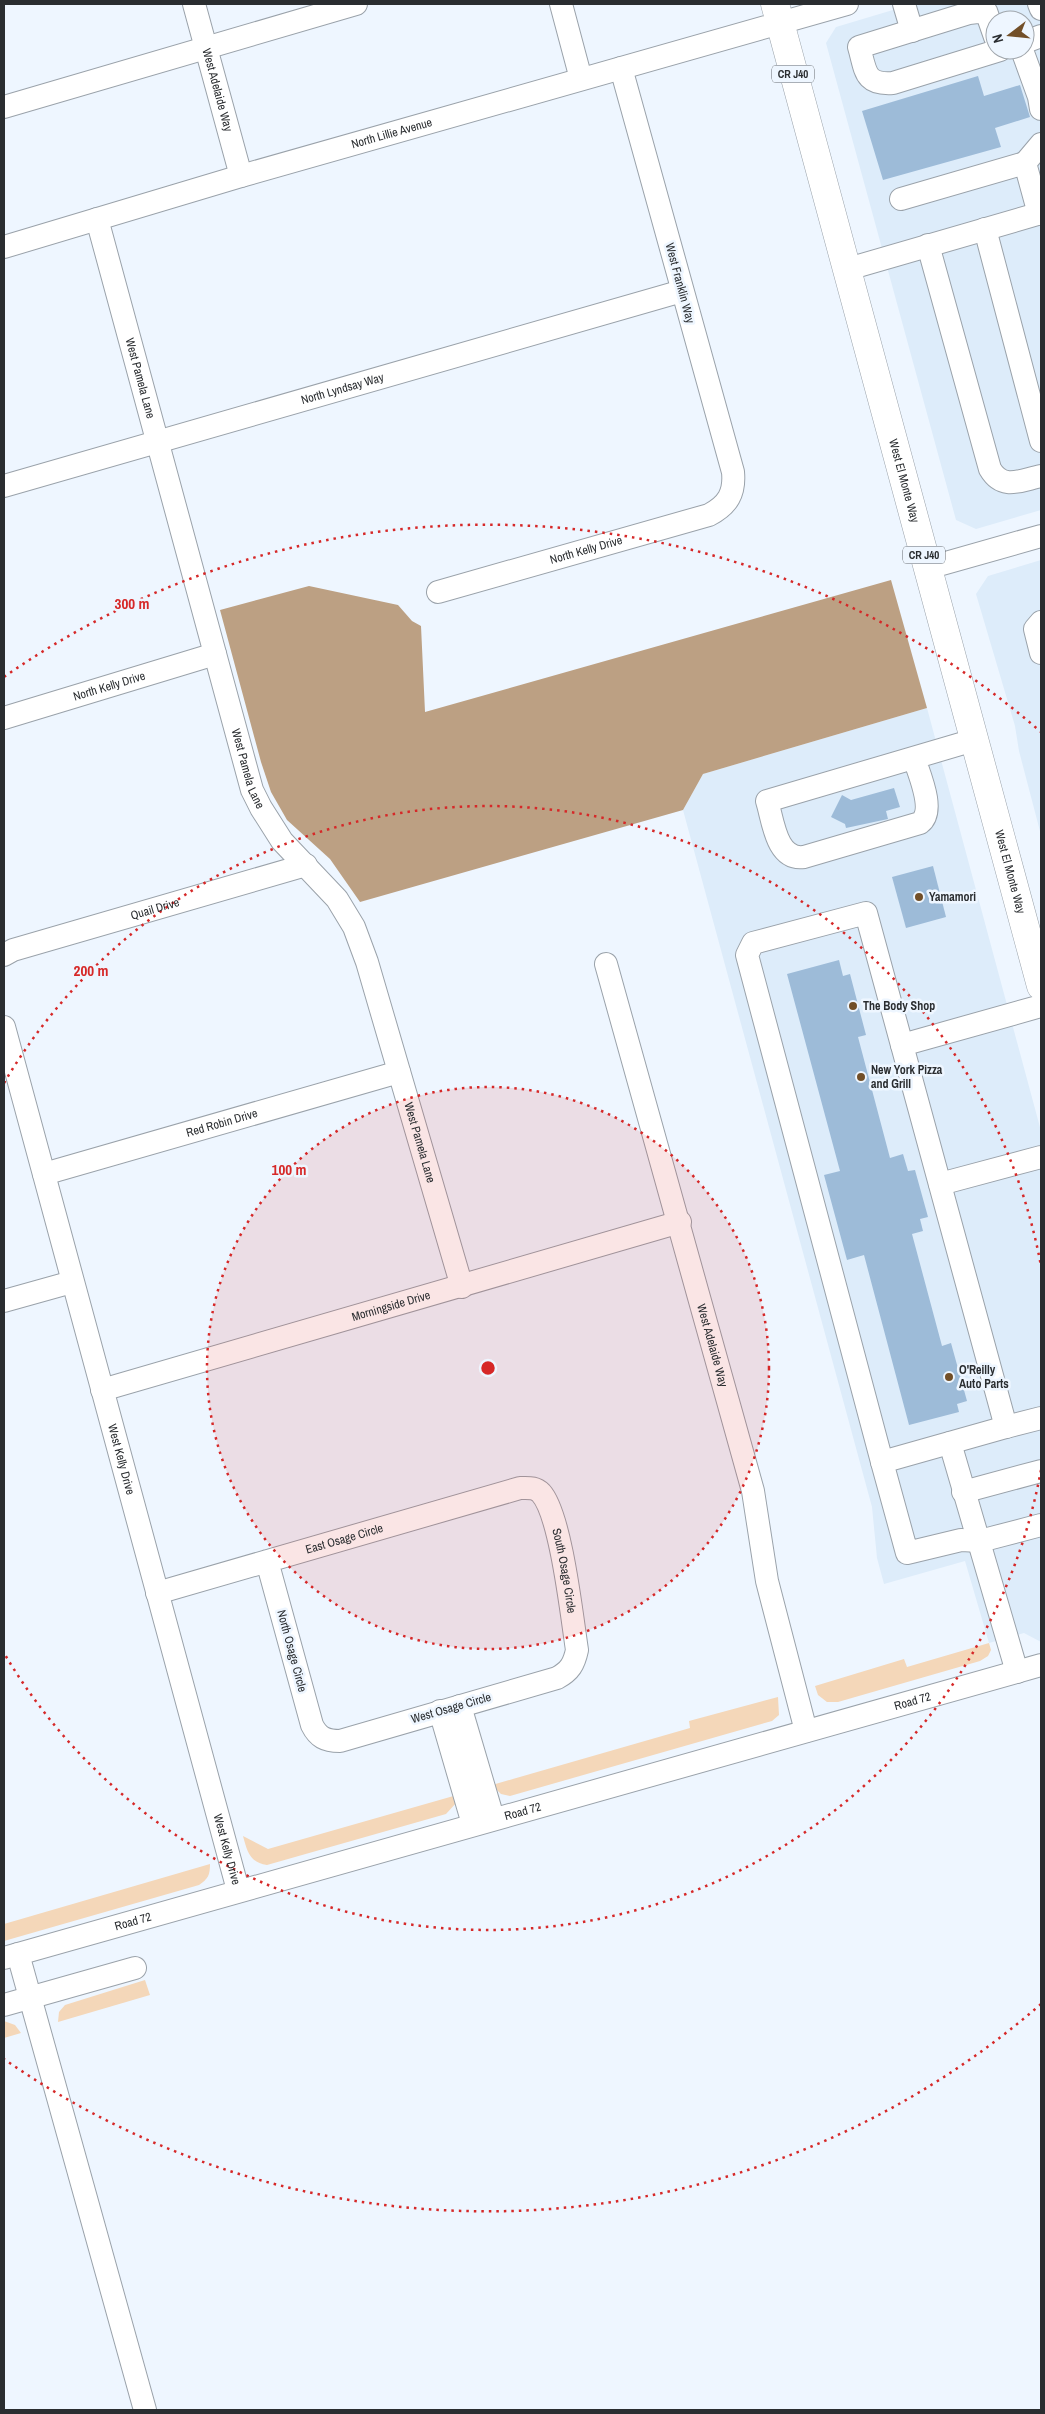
<svg xmlns="http://www.w3.org/2000/svg" width="1045" height="2414" font-family="'Archivo Narrow',sans-serif">
<style>
.built{fill:#ddecfa;fill-rule:evenodd}
.green{fill:#f4d7b9}
.water{fill:#bca083}
.building{fill:#9dbbd8}
.lines{fill:none;stroke-linecap:round;stroke-linejoin:round}
.minor-casing{stroke:#9aa2aa;stroke-width:24}
.major-casing{stroke:#9aa2aa;stroke-width:29}
.minor{stroke:#fff;stroke-width:22}
.major{stroke:#fff;stroke-width:28}
.ring{fill:none;stroke:#d62828;stroke-width:2.5;stroke-dasharray:2.5 5}
.poi-dot{fill:#724f28;stroke:#eef6ff;stroke-width:2}
.labels{text-anchor:middle;stroke-width:5;stroke-linejoin:round;paint-order:stroke}
.shield{fill:#eef6ff;stroke:#65696e;stroke-width:1}
.shield-label{font-size:11px;font-weight:bold;fill:#2a2d30}
.street-label{font-size:12px;fill:#2a2d30;stroke:#eef6ff}
.poi-label{font-size:12px;font-weight:bold;fill:#2a2d30;stroke:#eef6ff;text-anchor:start}
.centre{fill:#d62828;stroke:#eef6ff;stroke-width:2.5}
.ring-label{font-size:15px;text-anchor:middle;font-weight:bold;fill:#d62828;stroke:#eef6ff;stroke-width:5;stroke-linejoin:round;paint-order:stroke}
</style>
<rect width="100%" height="100%" fill="#eef6ff"/>
<g class="built">
<path d="M913,4H1041V510L976,529L956,520L826,43L836,27ZM995,20H1025V50H995Z"/>
<polygon points="1041,560 1041,835 1019,751 1015,726 976,594 988,576"/>
<polygon points="927,708 1041,1131 1041,1642 1024,1633 989,1643 965,1561 884,1584 877,1558 872,1507 683,810 703,774"/>
</g>
<g class="green">
<polygon points="989,1643 991,1650 988,1656 980,1661 838,1702 827,1702 818,1695 815,1686 904,1659 907,1667"/>
<polygon points="778,1697 779,1715 772,1721 510,1796 501,1794 492,1785 690,1728 689,1721"/>
<path d="M457,1795V1802L446,1814L267,1865C250,1863 247,1851 243,1836L268,1849Z"/>
<path d="M210,1864C210,1875 208,1879 199,1885L4,1941V1924Z"/>
<polygon points="145,1980 150,1995 58,2022 59,2012 65,2005"/>
<polygon points="4,2021 15,2025 21,2033 4,2038"/>
</g>
<polygon class="water" points="891,580 927,708 703,774 683,810 360,902 330,859 287,820 271,792 261,762 220,610 309,586 398,605 412,621 421,626 425,712"/>
<g class="building">
<polygon points="978,76 984,96 1020,85 1030,117 995,128 1001,147 883,180 862,111"/>
<polygon points="894,788 900,807 886,811 888,819 846,828 845,824 831,817 842,795 851,800"/>
<polygon points="933,866 946,917 906,928 892,877"/>
<polygon points="839,960 843,976 850,974 866,1035 858,1037 890,1158 903,1154 908,1171 915,1170 928,1217 920,1219 923,1231 912,1234 942,1346 951,1343 967,1401 957,1404 959,1412 909,1425 864,1255 847,1260 824,1175 840,1171 787,974"/>
</g>
<g class="lines">
<defs>
<g id="minor">
<path id="s1" d="M194,4L241,176"/>
<polyline points="561,4 581,79"/>
<polyline points="904,4 912,31"/>
<polyline points="1039,4 1041,9"/>
<path d="M995,37L986,11L969,13L859,47C866,71 864,85 893,83L1000,50"/>
<polyline points="1025,42 1041,36"/>
<polyline points="1022,50 1039,97 1041,109"/>
<polyline points="4,107 356,4"/>
<polyline points="1025,163 1041,144"/>
<polyline points="901,199 1025,163 1039,214"/>
<path id="s2" d="M97,219L252,790L261,808L282,841L337,899L354,927L367,962L462,1287"/>
<polyline points="985,229 1041,441"/>
<path d="M928,245L990,469C1003,491 1021,480 1041,476"/>
<path id="s3" d="M4,247L241,176L847,4"/>
<polyline points="848,269 1041,213"/>
<path id="s4" d="M4,486L682,291"/>
<polyline points="928,568 1041,536"/>
<path id="s5" d="M438,592L709,515C728,505 735,493 733,472L621,68"/>
<polyline points="1041,622 1035,629 1041,653"/>
<path id="s6" d="M4,718L215,654"/>
<path d="M914,758C919,774 936,811 920,823L804,857C776,861 773,820 767,801L974,740"/>
<polygon points="866,913 1006,1427 882,1462 747,955 753,943"/>
<path id="s7" d="M4,955L13,950L306,865"/>
<path id="s8" d="M606,964L753,1491L767,1581L806,1731"/>
<path id="s9" d="M4,1027L238,1890"/>
<polyline points="902,1045 1041,1006"/>
<path id="s10" d="M44,1174L399,1072"/>
<polyline points="940,1184 1041,1157"/>
<polyline points="4,1301 72,1282"/>
<path id="s11" d="M102,1390L680,1222"/>
<polyline points="1006,1427 1041,1418"/>
<polyline points="950,1443 1017,1672"/>
<polyline points="882,1462 907,1553 961,1540 980,1541 1041,1525"/>
<polyline points="963,1492 1041,1471"/>
<path id="s12" d="M157,1593L520,1488C529,1488 535,1487 541,1493C561,1515 572,1618 577,1650C574,1664 570,1671 557,1678L340,1741C325,1741 318,1737 312,1725L267,1561"/>
<polyline points="460,1706 493,1818"/>
<polyline points="440,1711 473,1824"/>
<polyline points="18,1954 145,2410"/>
<path id="s13" d="M4,1958L1041,1665"/>
<polyline points="4,2005 135,1968"/>
</g>
<g id="major">
<path id="s14" d="M775,4L1041,986"/>
</g>
</defs>
<use href="#minor" class="minor-casing"/>
<use href="#major" class="major-casing"/>
<use href="#minor" class="minor"/>
<use href="#major" class="major"/>
</g>
<circle cx="488" cy="1368" r="281" fill="#d62828" fill-opacity=".12"/>
<g class="ring">
<circle cx="488" cy="1368" r="281"/>
<path d="M1041 1470A562 562 0 0 1 4 1653M4 1083A562 562 0 0 1 1041 1266"/>
<path d="M1041 2004A843 843 0 0 1 4 2059M4 677A843 843 0 0 1 1041 732"/>
</g>
<g class="poi-dot">
<circle cx="919" cy="897" r="5"/>
<circle cx="853" cy="1006" r="5"/>
<circle cx="861" cy="1077" r="5"/>
<circle cx="949" cy="1377" r="5"/>
</g>
<g class="labels">
<g class="shield">
<rect x="772" y="65.5" width="42" height="17" rx="4"/>
<rect x="903" y="546.5" width="42" height="17" rx="4"/>
</g>
<g class="shield-label">
<text x="793" y="78">CR J40</text>
<text x="924" y="559">CR J40</text>
</g>
<g class="street-label">
<text dy="4" stroke="none"><textPath href="#s1" startOffset="89">West Adelaide Way</textPath></text>
<text dy="4" stroke="none"><textPath href="#s3" startOffset="404">North Lillie Avenue</textPath></text>
<text transform="translate(680 283) rotate(75)" y="4">West Franklin Way</text>
<text dy="4" stroke="none"><textPath href="#s2" startOffset="165">West Pamela Lane</textPath></text>
<text dy="4" stroke="none"><textPath href="#s4" startOffset="352">North Lyndsay Way</textPath></text>
<text dy="4" stroke="none"><textPath href="#s14" startOffset="494">West El Monte Way</textPath></text>
<text dy="4" stroke="none"><textPath href="#s5" startOffset="154">North Kelly Drive</textPath></text>
<text dy="4" stroke="none"><textPath href="#s6" startOffset="110">North Kelly Drive</textPath></text>
<text dy="4" stroke="none"><textPath href="#s2" startOffset="570">West Pamela Lane</textPath></text>
<text dy="4" stroke="none"><textPath href="#s14" startOffset="899">West El Monte Way</textPath></text>
<text dy="4" stroke="none"><textPath href="#s7" startOffset="158">Quail Drive</textPath></text>
<text dy="4" stroke="none"><textPath href="#s10" startOffset="185">Red Robin Drive</textPath></text>
<text dy="4" stroke="none"><textPath href="#s2" startOffset="989">West Pamela Lane</textPath></text>
<text dy="4" stroke="none"><textPath href="#s11" startOffset="301">Morningside Drive</textPath></text>
<text dy="4" stroke="none"><textPath href="#s8" startOffset="396">West Adelaide Way</textPath></text>
<text dy="4" stroke="none"><textPath href="#s9" startOffset="448">West Kelly Drive</textPath></text>
<text dy="4" stroke="none"><textPath href="#s12" startOffset="195">East Osage Circle</textPath></text>
<text dy="4" stroke="none"><textPath href="#s12" startOffset="482">South Osage Circle</textPath></text>
<text transform="translate(292 1651) rotate(75)" y="4">North Osage Circle</text>
<text dy="4" stroke="none"><textPath href="#s13" startOffset="944">Road 72</textPath></text>
<text transform="translate(451 1708) rotate(-16)" y="4">West Osage Circle</text>
<text dy="4" stroke="none"><textPath href="#s13" startOffset="539">Road 72</textPath></text>
<text dy="4" stroke="none"><textPath href="#s9" startOffset="852">West Kelly Drive</textPath></text>
<text dy="4" stroke="none"><textPath href="#s13" startOffset="134">Road 72</textPath></text>
</g>
<g class="poi-label">
<text x="929" y="901">Yamamori</text>
<text x="863" y="1010">The Body Shop</text>
<text x="871" y="1074">New York Pizza<tspan x="871" dy="14">and Grill</tspan></text>
<text x="959" y="1374">O'Reilly<tspan x="959" dy="14">Auto Parts</tspan></text>
</g>
</g>
<circle cx="488" cy="1368" r="8" class="centre"/>
<g class="ring-label">
<text x="132" y="609">300 m</text>
<text x="91" y="976">200 m</text>
<text x="289" y="1175">100 m</text>
</g>
<rect width="1045" height="2414" fill="none" stroke="#2a2d30" stroke-width="10"/>
<g transform="translate(1010 35) rotate(254)"><circle r="24" fill="#eef6ff" stroke="#a0a6ac"/>
<path d="M0-4L9 19L0 12L-9 19Z" fill="#724f28"/>
<text y="-8" font-size="14" font-weight="bold" text-anchor="middle" fill="#2a2d30">N</text>
</g>
</svg>
